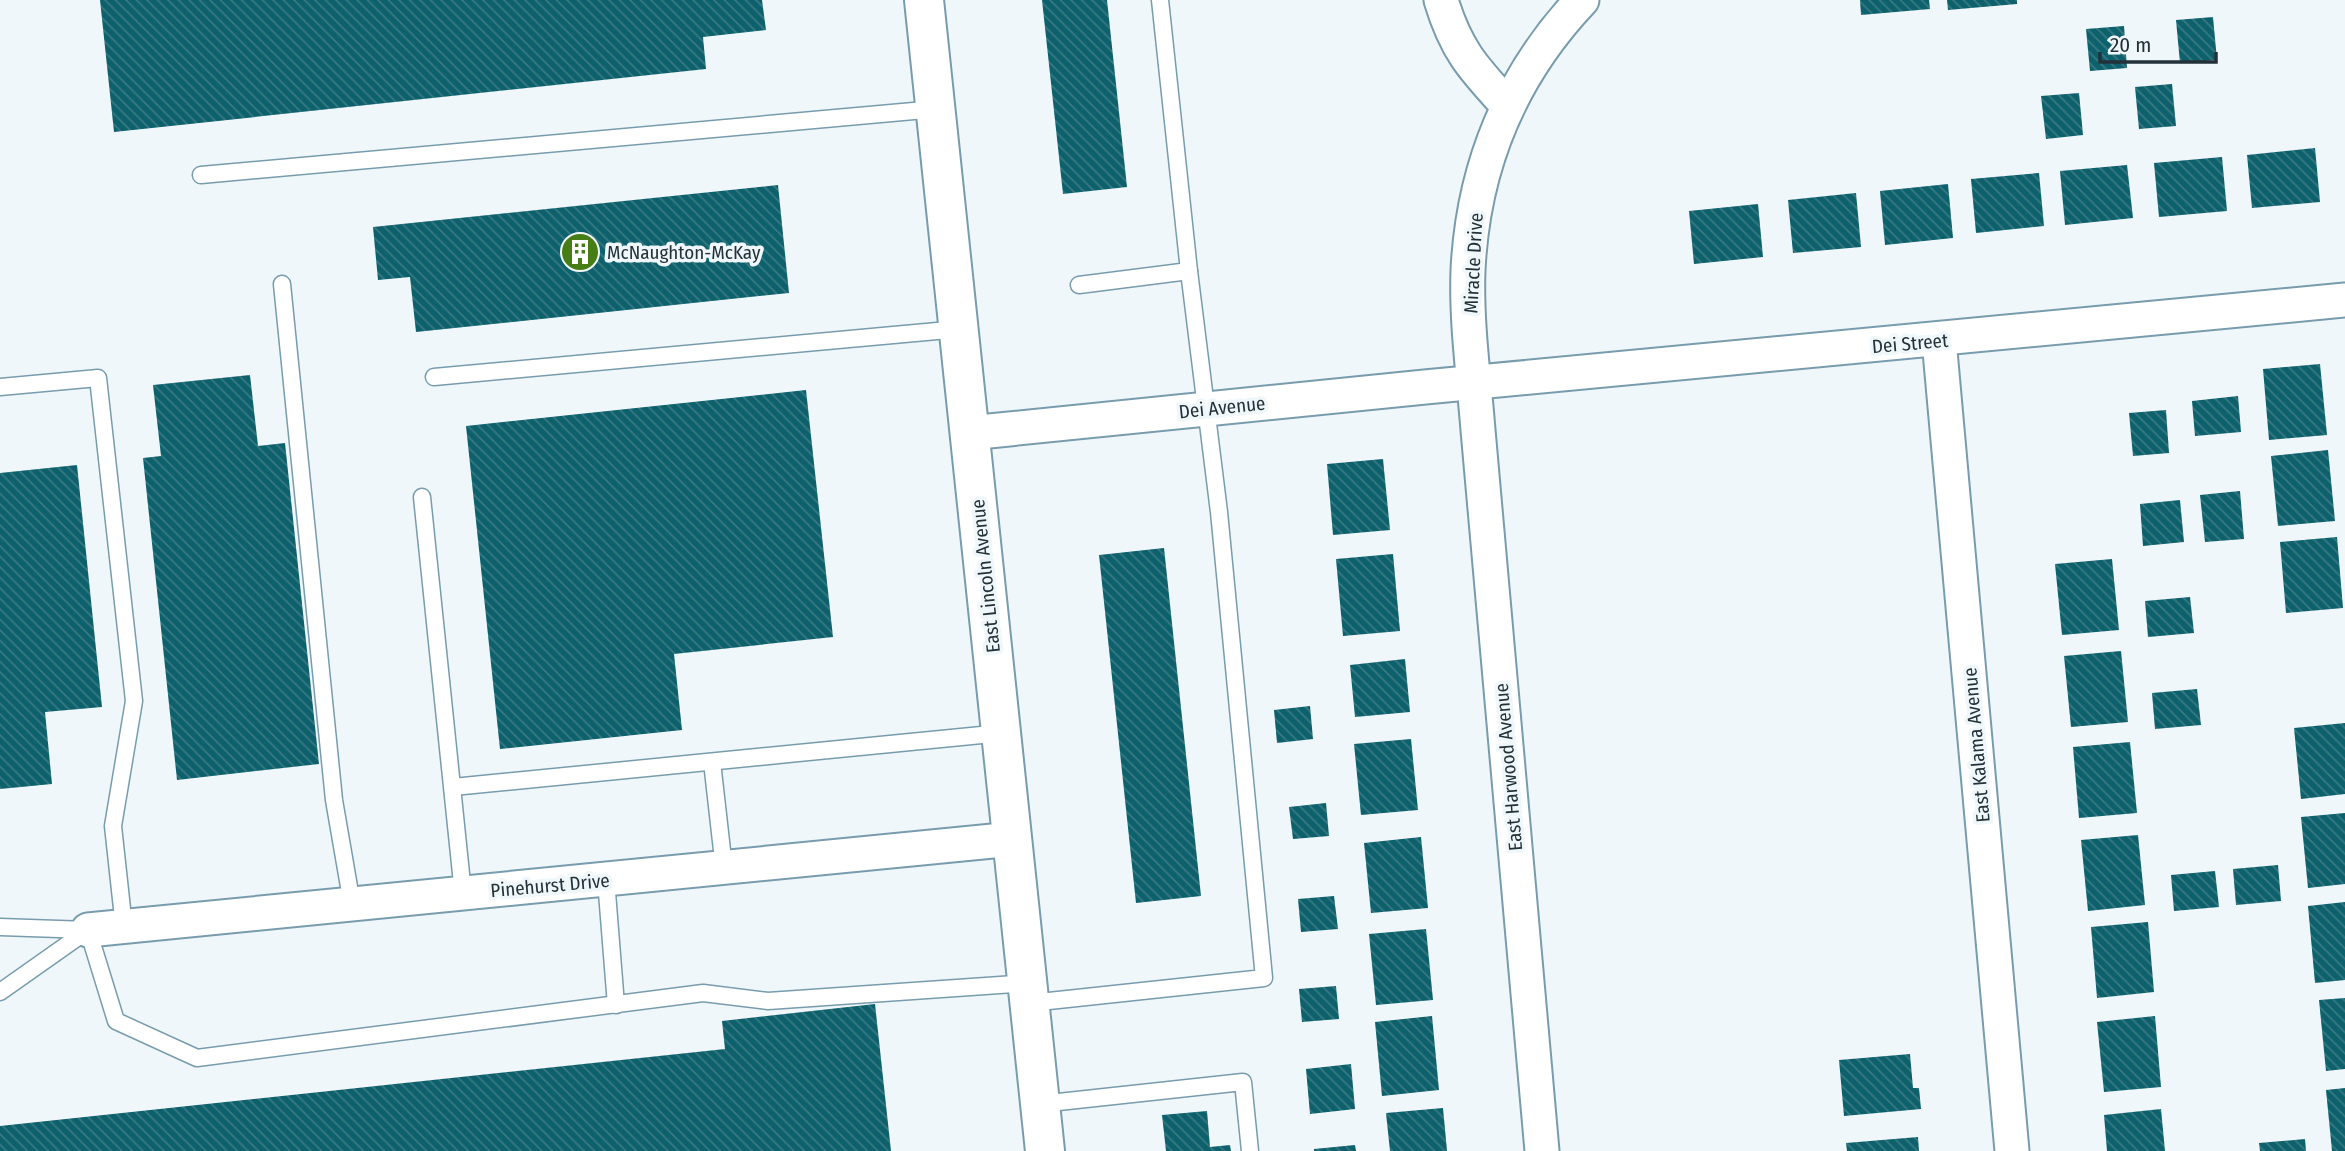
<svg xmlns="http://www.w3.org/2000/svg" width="2345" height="1151" font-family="'Fira Sans Condensed',sans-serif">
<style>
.building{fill:url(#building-back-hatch)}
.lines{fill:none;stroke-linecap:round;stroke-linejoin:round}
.service-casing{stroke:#789cad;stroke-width:19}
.minor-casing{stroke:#789cad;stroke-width:37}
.tertiary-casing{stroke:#789cad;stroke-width:42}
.service{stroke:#fff;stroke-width:16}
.minor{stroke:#fff;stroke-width:33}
.tertiary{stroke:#fff;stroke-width:38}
.labels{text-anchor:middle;stroke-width:7;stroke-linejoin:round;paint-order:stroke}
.poi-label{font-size:19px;fill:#233239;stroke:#eff7fa;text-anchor:start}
.street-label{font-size:19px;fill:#233239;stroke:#eff7fa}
</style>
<defs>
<pattern id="building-back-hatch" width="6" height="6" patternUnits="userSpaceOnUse" patternTransform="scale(1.75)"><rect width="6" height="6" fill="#0d616c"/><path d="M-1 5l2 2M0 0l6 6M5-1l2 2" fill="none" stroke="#397982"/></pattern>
</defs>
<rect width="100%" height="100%" fill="#eff7fa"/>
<g class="building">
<polygon points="100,0 762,0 766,30 703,37 706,69 114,132"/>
<polygon points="1042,0 1107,0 1127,187 1063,194"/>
<polygon points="1860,0 1929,0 1930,9 1861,15"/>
<polygon points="1947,0 2017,0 2017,4 1948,10"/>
<polygon points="2213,17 2217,60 2180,63 2176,20"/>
<polygon points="2124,26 2127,68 2090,71 2086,29"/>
<polygon points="2172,84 2176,126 2139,129 2135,87"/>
<polygon points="2079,93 2083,135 2046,139 2041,96"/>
<polygon points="2315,148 2320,202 2252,208 2247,155"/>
<polygon points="2222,157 2227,211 2159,217 2154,163"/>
<polygon points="2127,165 2133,218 2065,225 2060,171"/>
<polygon points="2039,173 2044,226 1976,233 1971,179"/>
<polygon points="1948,184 1953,238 1885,245 1880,191"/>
<polygon points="778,185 789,293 416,332 410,277 378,280 373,227"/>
<polygon points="1856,193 1861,247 1793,253 1788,200"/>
<polygon points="1758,204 1763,257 1694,264 1689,211"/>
<polygon points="2320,364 2327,435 2269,440 2263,369"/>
<polygon points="250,375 258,446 285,443 319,764 177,780 143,458 161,456 153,385"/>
<polygon points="806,390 833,637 674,654 682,730 500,749 466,426"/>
<polygon points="2238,396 2241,432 2195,436 2192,401"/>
<polygon points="2166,410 2169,453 2133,456 2129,413"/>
<polygon points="2328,450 2335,521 2278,526 2271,456"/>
<polygon points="1383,459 1390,530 1333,535 1327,464"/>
<polygon points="77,465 102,707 45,712 52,784 0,789 0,473"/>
<polygon points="2240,491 2244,539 2205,542 2200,495"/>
<polygon points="2180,500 2184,542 2143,546 2140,504"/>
<polygon points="2337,537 2343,608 2286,613 2280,542"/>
<polygon points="1164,548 1201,896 1136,903 1099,555"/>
<polygon points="1393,554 1400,631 1343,636 1336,559"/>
<polygon points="2112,559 2119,630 2062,635 2055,564"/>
<polygon points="2190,597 2194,633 2148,637 2145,601"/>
<polygon points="2121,651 2128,722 2071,727 2064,656"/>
<polygon points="1405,659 1410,712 1355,717 1350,665"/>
<polygon points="2197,689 2201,725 2155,729 2152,693"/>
<polygon points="1310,706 1313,739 1277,743 1274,710"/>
<polygon points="2345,723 2345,794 2301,799 2294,728"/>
<polygon points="1411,739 1418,810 1361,815 1354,744"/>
<polygon points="2130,742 2137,813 2079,818 2073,747"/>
<polygon points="1326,803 1329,836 1293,839 1289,807"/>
<polygon points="2345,813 2345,884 2308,888 2301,817"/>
<polygon points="2138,835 2145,905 2088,911 2081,840"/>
<polygon points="1421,837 1428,908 1371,913 1364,843"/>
<polygon points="2278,865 2281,901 2236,905 2233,869"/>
<polygon points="2215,871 2219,907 2174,911 2171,875"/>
<polygon points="1334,896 1338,929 1301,932 1298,899"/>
<polygon points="2345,902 2345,980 2315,983 2308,906"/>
<polygon points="2148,922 2154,992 2097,998 2091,927"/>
<polygon points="1426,929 1433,1000 1376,1005 1369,934"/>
<polygon points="1336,986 1339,1019 1302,1022 1299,989"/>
<polygon points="2345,998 2345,1069 2326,1071 2319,1000"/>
<polygon points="875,1004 891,1151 0,1151 0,1126 725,1049 722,1021"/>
<polygon points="1432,1016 1439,1090 1382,1096 1375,1022"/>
<polygon points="2155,1016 2161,1087 2104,1092 2097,1022"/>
<polygon points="1910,1054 1913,1088 1919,1088 1921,1109 1844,1116 1839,1060"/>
<polygon points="1351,1064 1355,1109 1310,1114 1306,1069"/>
<polygon points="2345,1088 2345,1151 2332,1151 2326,1090"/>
<polygon points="1443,1108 1447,1151 1390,1151 1386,1113"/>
<polygon points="2161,1109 2165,1151 2107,1151 2104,1115"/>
<polygon points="1207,1111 1210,1147 1230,1145 1231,1151 1166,1151 1162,1115"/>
<polygon points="1918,1137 1919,1151 1847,1151 1846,1143"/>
<polygon points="2305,1139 2306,1151 2260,1151 2259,1143"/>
<polygon points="1355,1145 1356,1151 1314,1151 1314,1149"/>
</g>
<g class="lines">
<defs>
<g id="service">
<polyline points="201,175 936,109"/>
<polyline points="282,284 334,800 352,904"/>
<polyline points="1079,285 1189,271"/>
<polyline points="434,377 959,329"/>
<polyline points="0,387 98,378 134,701 113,826 124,927"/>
<polyline points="422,497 463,893"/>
<polyline points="712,762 724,868"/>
<polyline points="453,787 1002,733"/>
<polyline points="606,880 616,1005"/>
<polyline points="0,927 88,930"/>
<polyline points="88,930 116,1021 197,1058 703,993 768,1001 1028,983"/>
<polyline points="0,992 88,930"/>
<polyline points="1030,1003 1264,978 1219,512 1189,271 1160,0"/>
<polyline points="1040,1104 1243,1082 1250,1151"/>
</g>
<g id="minor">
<path d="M1441,0C1456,50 1473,68 1507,105"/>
<polyline points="1939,340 2012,1151"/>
<polyline points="969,433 1425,387 2345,300"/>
<polyline points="88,930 1013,839"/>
<path d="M1542,1151L1478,430C1474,378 1466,323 1468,270C1473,167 1511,75 1582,0"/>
</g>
<polyline id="tertiary" points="924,0 1045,1151"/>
</defs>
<use href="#service" class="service-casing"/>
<use href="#minor" class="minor-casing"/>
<use href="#tertiary" class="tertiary-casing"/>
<use href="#service" class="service"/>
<use href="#minor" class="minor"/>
<use href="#tertiary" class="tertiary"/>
</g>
<defs>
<symbol id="building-disc" viewBox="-11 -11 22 22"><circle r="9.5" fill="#467e15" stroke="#eff7fa"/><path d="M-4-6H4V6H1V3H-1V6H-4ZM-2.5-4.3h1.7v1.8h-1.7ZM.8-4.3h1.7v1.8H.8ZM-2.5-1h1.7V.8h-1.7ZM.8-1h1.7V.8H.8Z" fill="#fff"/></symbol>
</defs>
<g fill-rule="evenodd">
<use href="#building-disc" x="558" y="230" width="44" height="44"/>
</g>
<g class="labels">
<g class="poi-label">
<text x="607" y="259">McNaughton-McKay</text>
</g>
<g class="street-label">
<text transform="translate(1473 263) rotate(-87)" y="7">Miracle Drive</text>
<text transform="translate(1910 343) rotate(-5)" y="7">Dei Street</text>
<text transform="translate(1222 407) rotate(-6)" y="7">Dei Avenue</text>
<text transform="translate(985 576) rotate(-96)" y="7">East Lincoln Avenue</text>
<text transform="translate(1976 745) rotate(-95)" y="7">East Kalama Avenue</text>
<text transform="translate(1508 767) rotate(-95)" y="7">East Harwood Avenue</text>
<text transform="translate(550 885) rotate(-5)" y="7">Pinehurst Drive</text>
</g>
</g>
<path d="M2100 52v10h116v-10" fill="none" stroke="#233239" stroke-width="3.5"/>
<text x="2110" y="52" font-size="21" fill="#233239" stroke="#eff7fa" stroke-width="5" paint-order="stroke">20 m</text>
</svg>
